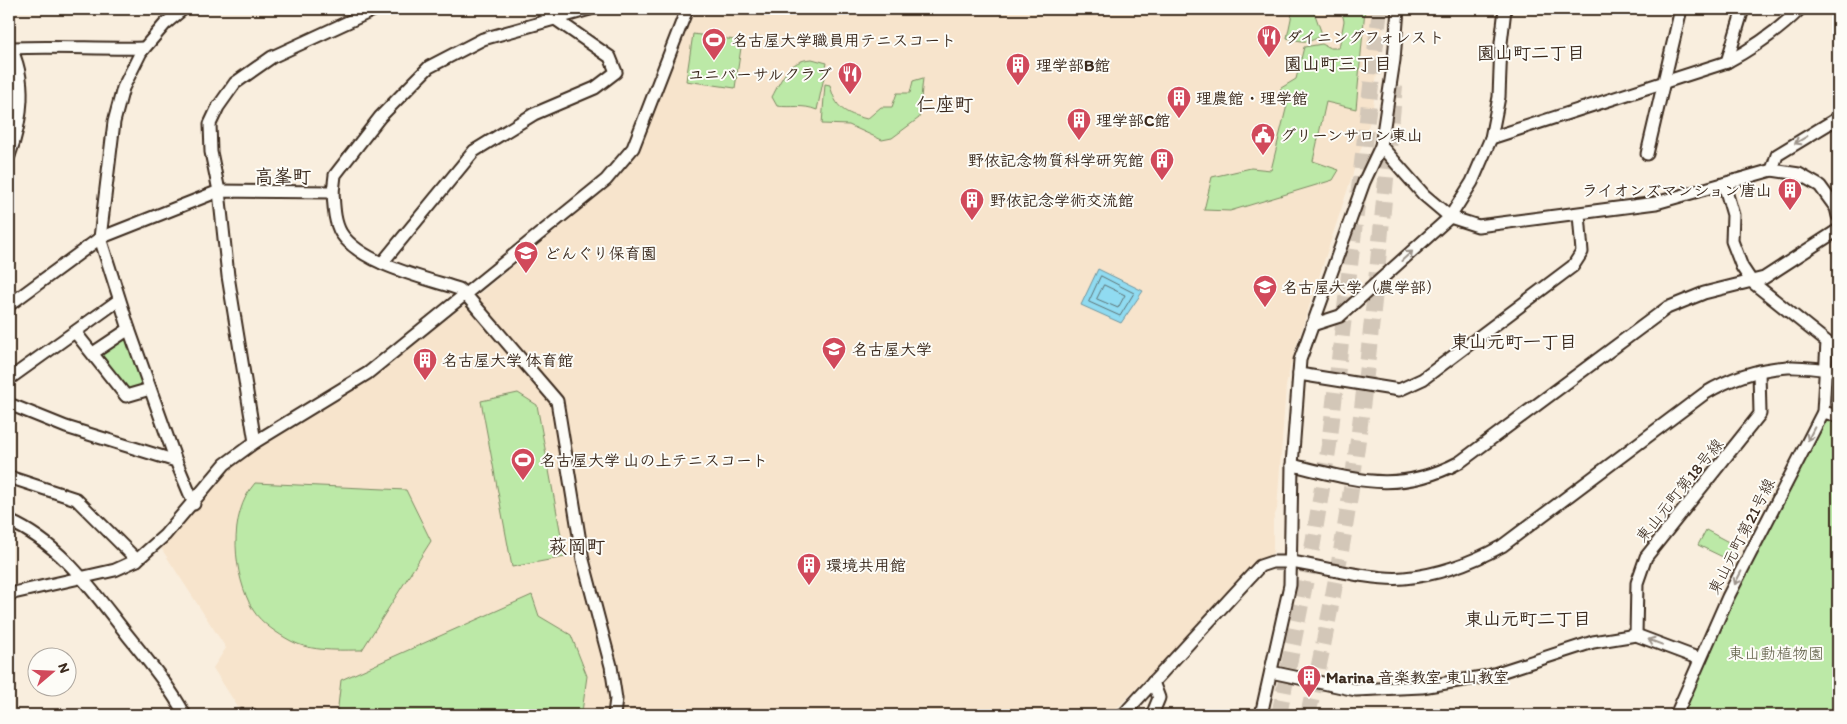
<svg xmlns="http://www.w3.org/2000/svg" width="1847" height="724" font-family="Itim,'Klee One',sans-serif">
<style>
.built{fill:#f7e4cc}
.green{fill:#bce9a7;stroke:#7c8a62}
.water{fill:#90dbf1;stroke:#6e949d}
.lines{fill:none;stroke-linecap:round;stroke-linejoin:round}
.shore{stroke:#5d7172;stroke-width:1}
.highway-tunnel{stroke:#d3c7b8;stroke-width:16;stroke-dasharray:16 8;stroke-linecap:butt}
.minor-casing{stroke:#3b2a1e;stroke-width:15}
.minor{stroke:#fdfcf7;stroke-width:11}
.oneway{stroke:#9c938a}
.labels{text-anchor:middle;stroke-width:4;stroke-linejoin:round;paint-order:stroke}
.poi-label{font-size:16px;font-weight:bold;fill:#3b2a1e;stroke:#fdfcf7;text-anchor:start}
.street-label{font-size:16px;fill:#3b2a1e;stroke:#fdfcf7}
.park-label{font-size:16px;fill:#5b5a40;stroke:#fdfcf7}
.neighbourhood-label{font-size:18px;font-weight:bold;fill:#3b2a1e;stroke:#fdfcf7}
.quarter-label{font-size:19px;font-weight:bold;fill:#3b2a1e;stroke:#fdfcf7}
</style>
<rect width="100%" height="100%" fill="#f9eede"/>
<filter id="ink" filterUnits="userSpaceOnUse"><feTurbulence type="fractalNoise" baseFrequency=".02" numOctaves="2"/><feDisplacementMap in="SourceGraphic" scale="10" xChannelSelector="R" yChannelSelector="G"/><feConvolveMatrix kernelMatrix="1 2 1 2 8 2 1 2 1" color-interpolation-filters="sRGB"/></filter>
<g filter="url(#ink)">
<polygon class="built" points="695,9 1385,9 1372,115 1293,356 1286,386 1277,509 1273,520 1273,552 1110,715 243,715 213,668 226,648 161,548 227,472 248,453 360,385 477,296 607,187 636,155"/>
<g class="green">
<path d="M1293,9H1313L1322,34C1310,45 1301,41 1287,38Z"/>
<polygon points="1341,9 1365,9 1356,109 1326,102 1313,161 1339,170 1333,180 1230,211 1204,210 1212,177 1251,168 1271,170 1287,105 1277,102 1281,88 1296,79 1304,47 1322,44 1330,48 1339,48 1344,21"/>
<polygon points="693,34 742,41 735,88 686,81"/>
<path d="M812,59L827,63L817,110C802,104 793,108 777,106L772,97C782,78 789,60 812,59Z"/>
<path d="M923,78L919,118L892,138L882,140L849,125L822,124L825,84L830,85C836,109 844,113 867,119L881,107H892L897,93H910L913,81Z"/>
<polygon points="125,339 129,341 143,384 141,388 130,392 97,354"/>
<polygon points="518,393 537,405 565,557 512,567 481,401"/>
<polygon points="1830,418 1838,420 1838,715 1678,715 1740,586 1825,419"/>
<path d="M255,483L406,490L431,541L362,650C339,650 312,652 291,641C278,634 261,623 253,610C233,575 227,515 255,483Z"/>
<polygon points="1706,530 1736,546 1729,560 1698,545"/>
<polygon points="532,595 539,616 571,635 587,676 582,712 579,715 337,715 341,680"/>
</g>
<polygon class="water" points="1098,269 1143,291 1121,323 1081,305"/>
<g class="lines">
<g class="shore">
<polygon points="1101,276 1134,293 1120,316 1089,302"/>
<polygon points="1104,285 1125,295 1118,308 1097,299"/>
</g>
<g class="highway-tunnel">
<polyline points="1279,715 1312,549 1329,445 1380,9"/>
<path d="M1308,715C1328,627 1345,537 1357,447C1373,327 1383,206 1395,86"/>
</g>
<defs>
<g id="minor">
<path d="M9,45C28,79 22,121 9,156"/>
<path d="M11,48C55,46 100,49 144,48"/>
<polyline points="1727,62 1743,9"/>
<path d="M1491,138L1727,62C1755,47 1778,31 1800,9"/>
<polyline points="1381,146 1424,195 1450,217 1478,226 1656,203 1772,170 1799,174 1820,186 1836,208 1838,216"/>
<polyline points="1647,154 1681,9"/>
<polyline points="1772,170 1777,155 1838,118"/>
<polyline points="333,192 335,175 380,117 429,67 483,39 590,9"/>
<polyline points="382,263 474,151 534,114 595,88 616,72 610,57 541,9"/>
<path d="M9,305L100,238L219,191L333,192C334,206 334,221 341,233C361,264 425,278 459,289L466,295L557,401L583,560L611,666L616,699L614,715"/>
<polyline points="1312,325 1340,316 1450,217 1472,182 1491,138 1499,97 1501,43 1505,9"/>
<polyline points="75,332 126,396 150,389"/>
<polyline points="93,353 129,329"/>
<polyline points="1299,374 1399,390 1423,379 1573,266 1582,252 1579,214"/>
<polyline points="9,379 119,300"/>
<polyline points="9,404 66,427 176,461 194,504"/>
<polyline points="1823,412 1838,416"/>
<polyline points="255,442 228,276 219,191 211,152 210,124 218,107 235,83 272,57 376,9"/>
<polyline points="176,461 129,329 100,238 114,122 123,88 141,52 165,24 183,9"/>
<path d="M1292,465C1357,480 1397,495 1460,462L1667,308L1704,293L1764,278L1838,230"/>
<polyline points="9,477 76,499 137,560"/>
<path d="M9,521C62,544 94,593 129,637C149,662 170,687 185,715"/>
<polyline points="9,594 115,570 137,560 165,535 225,464 255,442 368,373 606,180 633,148 687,9"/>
<polyline points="1636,635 1637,583 1646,557 1760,414 1759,371"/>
<polyline points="1271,672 1356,690 1422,687 1488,676 1593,642 1636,635 1700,659"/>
<polyline points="244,715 252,715"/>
<path d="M1123,715L1260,566L1272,562H1291C1322,567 1375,581 1404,578C1439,575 1471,563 1502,546L1704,394C1730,378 1757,369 1788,367C1805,366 1821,370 1838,370"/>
<polyline points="1152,715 1159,698 1153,682"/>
<polyline points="1261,715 1290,585 1292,465 1300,360 1364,182 1381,146 1394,60 1398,9"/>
<polyline points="1676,715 1728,597 1823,412 1827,342 1752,282 1742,267 1732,241 1733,215 1724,184"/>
</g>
</defs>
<use href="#minor" class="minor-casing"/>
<use href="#minor" class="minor"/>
</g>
<defs><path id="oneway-shaft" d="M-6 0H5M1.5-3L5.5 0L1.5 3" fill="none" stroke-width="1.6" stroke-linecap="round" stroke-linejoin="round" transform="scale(1.25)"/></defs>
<g class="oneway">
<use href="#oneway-shaft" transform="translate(1801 140) rotate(149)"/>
<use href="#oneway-shaft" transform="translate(1407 256) rotate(-42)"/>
<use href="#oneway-shaft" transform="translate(1811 434) rotate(117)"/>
<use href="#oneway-shaft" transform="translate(1738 578) rotate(117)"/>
<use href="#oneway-shaft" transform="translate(1655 642) rotate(-159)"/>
</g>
</g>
<defs>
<symbol id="restaurant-pin" viewBox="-11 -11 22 30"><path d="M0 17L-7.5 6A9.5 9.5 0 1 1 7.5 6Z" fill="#d1495b" stroke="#fdfcf7"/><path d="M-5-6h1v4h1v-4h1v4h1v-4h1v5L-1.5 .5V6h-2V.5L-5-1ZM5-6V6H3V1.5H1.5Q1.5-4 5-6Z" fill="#fff"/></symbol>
<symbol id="stadium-pin" viewBox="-11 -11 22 30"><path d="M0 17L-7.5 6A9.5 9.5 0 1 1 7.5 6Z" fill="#d1495b" stroke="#fdfcf7"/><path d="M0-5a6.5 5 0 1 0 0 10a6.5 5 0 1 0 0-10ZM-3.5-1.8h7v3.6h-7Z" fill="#fff"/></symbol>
<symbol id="building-pin" viewBox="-11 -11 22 30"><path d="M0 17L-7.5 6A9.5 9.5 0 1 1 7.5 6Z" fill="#d1495b" stroke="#fdfcf7"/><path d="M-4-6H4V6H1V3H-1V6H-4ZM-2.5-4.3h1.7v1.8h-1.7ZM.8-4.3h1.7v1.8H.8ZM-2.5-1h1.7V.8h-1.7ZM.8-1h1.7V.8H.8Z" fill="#fff"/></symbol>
<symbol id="civic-pin" viewBox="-11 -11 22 30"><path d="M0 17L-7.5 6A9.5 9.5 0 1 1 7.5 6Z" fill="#d1495b" stroke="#fdfcf7"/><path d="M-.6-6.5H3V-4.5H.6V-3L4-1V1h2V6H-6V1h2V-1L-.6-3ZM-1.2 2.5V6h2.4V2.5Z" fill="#fff"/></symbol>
<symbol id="school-pin" viewBox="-11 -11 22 30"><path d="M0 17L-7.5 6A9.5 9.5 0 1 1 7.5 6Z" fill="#d1495b" stroke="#fdfcf7"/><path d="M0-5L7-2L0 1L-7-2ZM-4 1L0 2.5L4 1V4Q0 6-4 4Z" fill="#fff"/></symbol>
<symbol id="university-pin" viewBox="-11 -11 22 30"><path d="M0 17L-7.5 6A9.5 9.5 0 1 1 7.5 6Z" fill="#d1495b" stroke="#fdfcf7"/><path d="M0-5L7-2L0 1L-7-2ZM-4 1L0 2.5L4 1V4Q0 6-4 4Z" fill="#fff"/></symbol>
</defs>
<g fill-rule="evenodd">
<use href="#restaurant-pin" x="1255" y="23" width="28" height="38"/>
<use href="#stadium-pin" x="700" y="26" width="28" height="38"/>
<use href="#building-pin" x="1004" y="51" width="28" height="38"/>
<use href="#restaurant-pin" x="836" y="60" width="28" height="38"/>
<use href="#building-pin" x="1165" y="84" width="28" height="38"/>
<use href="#building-pin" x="1065" y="106" width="28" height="38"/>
<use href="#civic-pin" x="1249" y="121" width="28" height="38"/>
<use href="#building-pin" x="1148" y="146" width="28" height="38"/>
<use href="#building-pin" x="1776" y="176" width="28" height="38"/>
<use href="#building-pin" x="958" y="186" width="28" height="38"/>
<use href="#school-pin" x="512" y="239" width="28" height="38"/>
<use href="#university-pin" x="1251" y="273" width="28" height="38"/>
<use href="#university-pin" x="820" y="335" width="28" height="38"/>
<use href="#building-pin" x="411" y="346" width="28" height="38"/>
<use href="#stadium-pin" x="509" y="446" width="28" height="38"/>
<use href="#building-pin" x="795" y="551" width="28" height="38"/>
<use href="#building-pin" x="1295" y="663" width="28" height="38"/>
</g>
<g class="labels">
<g class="poi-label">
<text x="1286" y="43">ダイニングフォレスト</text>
<text x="732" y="46">名古屋大学職員用テニスコート</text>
<text x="1036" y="71">理学部B館</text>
<text x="832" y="80" text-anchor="end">ユニバーサルクラブ</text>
<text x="1196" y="104">理農館・理学館</text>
<text x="1096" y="126">理学部C館</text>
<text x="1280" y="141">グリーンサロン東山</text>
<text x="1144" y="166" text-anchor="end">野依記念物質科学研究館</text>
<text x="1772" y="196" text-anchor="end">ライオンズマンション唐山</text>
<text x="990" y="206">野依記念学術交流館</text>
<text x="544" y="259">どんぐり保育園</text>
<text x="1282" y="293">名古屋大学（農学部）</text>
<text x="852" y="355">名古屋大学</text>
<text x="442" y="366">名古屋大学 体育館</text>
<text x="540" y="466">名古屋大学 山の上テニスコート</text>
<text x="826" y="571">環境共用館</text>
<text x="1326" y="683">Marina 音楽教室 東山教室</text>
</g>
<g class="street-label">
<text transform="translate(1679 490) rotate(-51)" y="6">東山元町第18号線</text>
<text transform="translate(1741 536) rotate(-63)" y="6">東山元町第21号線</text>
</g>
<g class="park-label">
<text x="1776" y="659">東山動植物園</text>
</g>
<g class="neighbourhood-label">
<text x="1531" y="59">園山町二丁目</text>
<text x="1338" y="70">園山町三丁目</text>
<text x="1514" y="348">東山元町一丁目</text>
<text x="1528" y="625">東山元町二丁目</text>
</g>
<g class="quarter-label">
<text x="945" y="111">仁座町</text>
<text x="283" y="183">高峯町</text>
<text x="577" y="553">萩岡町</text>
</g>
</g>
<rect width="1847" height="724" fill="none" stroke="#fdfcf7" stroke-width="30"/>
<rect x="15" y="15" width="1817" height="694" fill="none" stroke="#3b2a1e" stroke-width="2" filter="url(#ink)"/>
<g transform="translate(52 672) rotate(71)"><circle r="24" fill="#fdfcf7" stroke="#afa8a0"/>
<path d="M0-4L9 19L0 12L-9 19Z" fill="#d1495b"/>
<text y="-8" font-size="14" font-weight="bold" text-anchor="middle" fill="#3b2a1e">N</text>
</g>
</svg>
